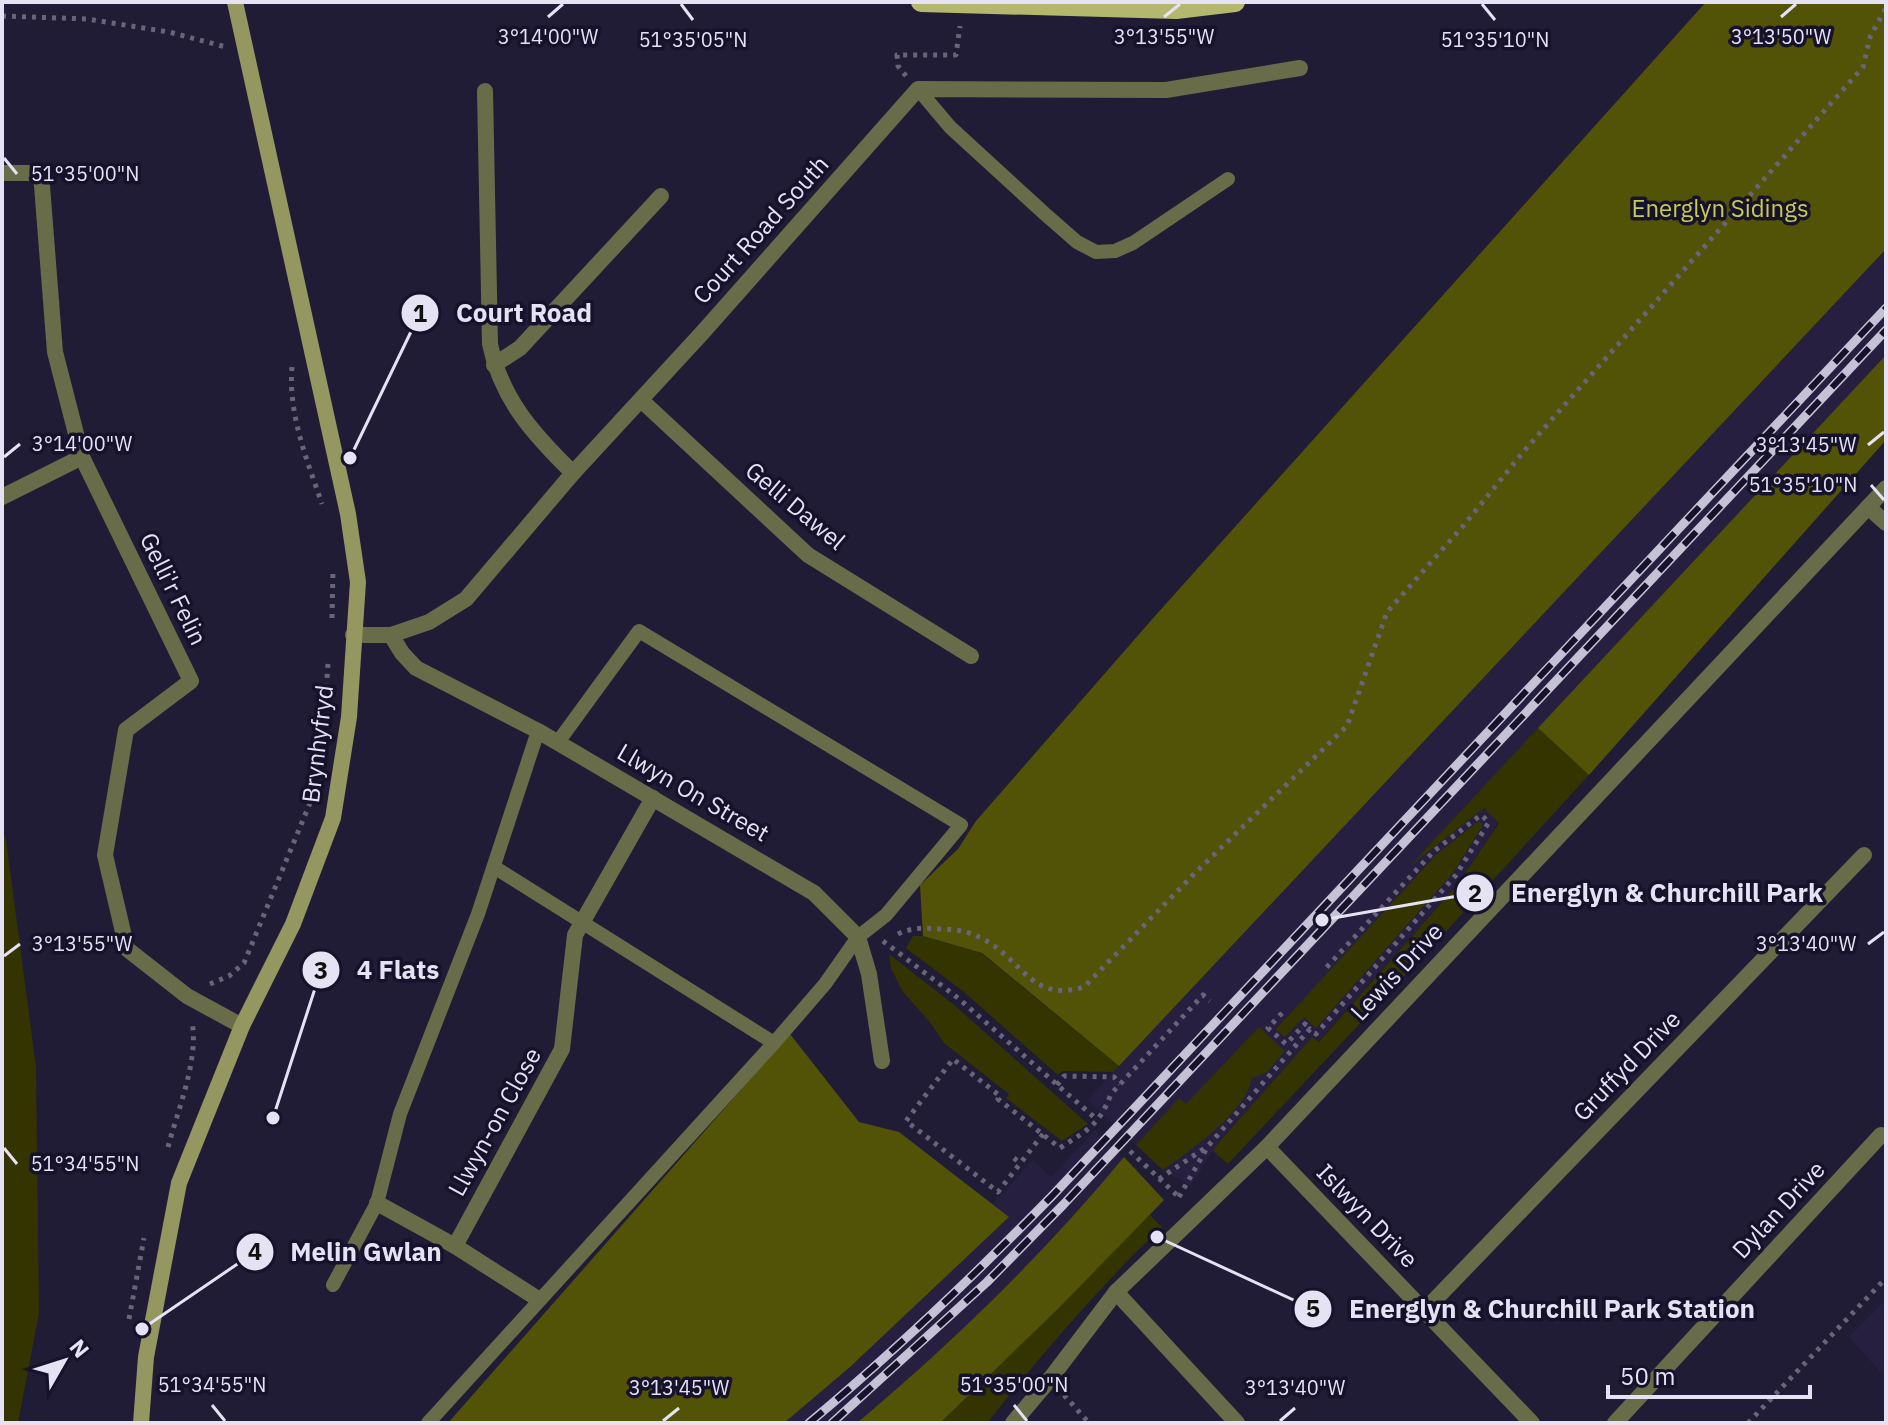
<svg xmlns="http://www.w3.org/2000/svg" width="1888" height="1425" font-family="'IBM Plex Sans',sans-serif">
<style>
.built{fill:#261f3f}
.green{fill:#333400}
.forest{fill:#525307}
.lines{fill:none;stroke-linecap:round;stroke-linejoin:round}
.path{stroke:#68647a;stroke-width:5;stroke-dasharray:4 6;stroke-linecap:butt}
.service{stroke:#696c49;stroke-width:14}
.minor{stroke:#696c49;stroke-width:16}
.secondary{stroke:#94975f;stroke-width:16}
.primary{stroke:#b4b86f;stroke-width:20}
.rail-casing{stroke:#c6c2d5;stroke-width:9}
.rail{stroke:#17122b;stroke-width:6;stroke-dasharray:18;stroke-linecap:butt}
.ticks{fill:none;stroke:#e5e2f4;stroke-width:3}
.labels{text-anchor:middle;stroke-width:7;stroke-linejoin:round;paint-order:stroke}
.park-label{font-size:24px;fill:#c8cb52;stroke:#17122b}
.street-label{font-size:24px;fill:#e5e2f4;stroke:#17122b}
.ticks-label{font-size:20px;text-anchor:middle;fill:#e5e2f4;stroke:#17122b;stroke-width:7;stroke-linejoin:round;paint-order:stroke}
.leader{fill:none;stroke:#e5e2f4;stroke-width:3}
.callout-dot{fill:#e5e2f4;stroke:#17122b;stroke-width:3}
.mark-label{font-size:24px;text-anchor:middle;font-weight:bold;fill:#111}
.callout-label{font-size:26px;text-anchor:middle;font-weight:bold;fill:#e5e2f4;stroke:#17122b;stroke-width:7;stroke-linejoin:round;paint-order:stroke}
</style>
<rect width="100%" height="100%" fill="#211c35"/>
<g class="built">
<polygon points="1886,249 1886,391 1561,750 1496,826 1457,885 1318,1042 1312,1037 1233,1126 1215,1147 1191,1186 1163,1170 1087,1100"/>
<polygon points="1095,1130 1164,1200 1058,1309 940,1423 746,1423 992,1204 1033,1160 1051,1177"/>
<polygon points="1886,1300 1886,1378 1849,1337"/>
</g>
<g class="green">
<polygon points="1538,728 1589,775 1440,938 1228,1164 1213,1151 1215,1147 1312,1037 1319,1042 1457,885 1499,823 1484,808 1410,866"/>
<polygon points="1479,821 1483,825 1453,873 1316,1028 1304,1017 1285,1037 1276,1029 1437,854"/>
<polygon points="2,828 6,840 36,1067 39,1313 18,1423 2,1423"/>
<polygon points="913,936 923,936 981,953 1119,1066 1113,1072 1062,1071 1058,1075 964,992 906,948"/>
<polygon points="889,954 953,1004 1088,1124 1062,1141 1006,1098 1009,1094 944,1043 929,1021 903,992 891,968"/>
<path d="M1259,1027L1285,1051L1267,1072L1251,1079C1249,1110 1187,1153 1163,1170L1136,1145L1179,1098L1186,1104Z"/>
<path d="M1149,1214L1162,1227C1098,1288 1042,1354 987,1423H940L1058,1309Z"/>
</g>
<g class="forest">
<polygon points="1706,2 1886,2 1886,249 1119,1066 982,953 923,936 920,885 958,849 976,821 1155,616"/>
<polygon points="1886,355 1886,440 1589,775 1538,728"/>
<polygon points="790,1034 859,1122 899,1132 1009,1217 850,1367 784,1423 448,1423"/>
<path d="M1124,1157L1164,1200L1058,1309L940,1423H857C953,1342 1044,1254 1124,1157Z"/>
</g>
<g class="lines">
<g class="path">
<polyline points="2,16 87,19 169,32 226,47"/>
<polyline points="906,76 898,66 897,55 956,55 960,26"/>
<path d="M292,367C288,414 307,460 322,504"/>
<polyline points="332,618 333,568"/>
<path d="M898,934C911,927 926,928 941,929C956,929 970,932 983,939C1023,960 1031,1003 1084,987L1196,872L1347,726L1387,612L1464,525L1524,451L1863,67L1870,37L1886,8"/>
<polyline points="883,941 958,998 1094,1117"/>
<polyline points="210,984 229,976 244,963 310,803 324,719 328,664"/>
<polyline points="1282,1013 1268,1028 1286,1044 1305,1024 1310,1029"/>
<polyline points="1057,1085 1064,1076 1114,1077 1120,1084"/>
<path d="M1043,1134L998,1192L906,1121L953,1059L1000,1096L998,1099L1060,1148C1087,1130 1099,1126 1111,1094L1203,995L1210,1001"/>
<path d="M168,1147C178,1109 199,1060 192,1021"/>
<polyline points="1130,1151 1179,1197"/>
<polyline points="1014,1158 1021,1164"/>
<polyline points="1159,1179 1205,1148"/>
<polyline points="1179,1197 1208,1146 1310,1029 1316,1034 1456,875 1489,822 1481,815 1434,851 1325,969"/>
<polyline points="129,1319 144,1238"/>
<polyline points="1064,1395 1089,1423"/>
<polyline points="1748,1423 1886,1278"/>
</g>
<g class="service">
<polyline points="918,89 950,127 1045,214 1077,242 1096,252 1115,251 1133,243 1228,179"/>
<polyline points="494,867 774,1043"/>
<polyline points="333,1285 377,1203 400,1114 478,914 538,731"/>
<polyline points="428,1423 774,1043 825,984 858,937 886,915 961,825 639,631 558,742"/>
</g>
<g class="minor">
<path d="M485,91L490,344C501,399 534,435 573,473"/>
<polyline points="2,173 41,173 55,352 82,457 191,681 126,730 105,855 127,949 187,996 242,1026"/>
<polyline points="494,365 520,348 661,196"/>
<polyline points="641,400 808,555 971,656"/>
<polyline points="2,497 82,457"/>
<polyline points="1868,507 1886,523"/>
<polyline points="353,635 391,635 429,622 466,599 573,473 703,332 918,89 1166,90 1300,68"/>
<polyline points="391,635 402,653 416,668 538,731 814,893 858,937 869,974 882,1061"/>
<polyline points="1267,1147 1532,1423"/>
<polyline points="377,1203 455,1246 538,1299"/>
<polyline points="455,1246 562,1049 575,935 653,798"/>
<polyline points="1116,1292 1237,1423"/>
<polyline points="1425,1310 1864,855"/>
<polyline points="1013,1423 1050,1379 1116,1292 1267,1147 1886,488"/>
<polyline points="1615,1423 1881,1135"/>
</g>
<polyline class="secondary" points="141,1423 146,1357 179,1183 242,1026 293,924 333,818 349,717 358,582 348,514 235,2"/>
<polyline class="primary" points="921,2 1176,9 1235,2"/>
<defs>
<g id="rail">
<path d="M809,1423C894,1352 975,1275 1053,1195L1886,308"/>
<polyline points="832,1423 987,1282 1063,1205 1886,330"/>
</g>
</defs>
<use href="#rail" class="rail-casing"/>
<use href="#rail" class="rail"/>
</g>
<path class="ticks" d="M681,4L693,20M1482,4L1495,20M548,17L563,4M1164,17L1180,4M1781,17L1796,4M4,158L17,174M1868,445L1884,432M4,457L20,444M1871,485L1884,500M1868,944L1884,932M4,956L20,944M4,1148L17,1164M212,1405L225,1421M1014,1405L1027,1421M663,1421L679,1408M1280,1421L1295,1408"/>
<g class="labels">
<g class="park-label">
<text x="1720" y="217">Energlyn Sidings</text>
</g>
<g class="street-label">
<text transform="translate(761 230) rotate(-48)" y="8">Court Road South</text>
<text transform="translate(795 506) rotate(40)" y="8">Gelli Dawel</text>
<text transform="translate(173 589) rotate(64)" y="8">Gelli'r Felin</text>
<text transform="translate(318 744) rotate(-83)" y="8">Brynhyfryd</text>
<text transform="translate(693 793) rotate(30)" y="8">Llwyn On Street</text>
<text transform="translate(1397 972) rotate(-47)" y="8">Lewis Drive</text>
<text transform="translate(1627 1066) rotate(-46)" y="8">Gruffyd Drive</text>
<text transform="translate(495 1122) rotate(-61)" y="8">Llwyn-on Close</text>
<text transform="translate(1779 1210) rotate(-47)" y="8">Dylan Drive</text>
<text transform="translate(1367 1216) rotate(46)" y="8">Islwyn Drive</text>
</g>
</g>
<g class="ticks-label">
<text x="548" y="44">3°14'00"W</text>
<text x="1164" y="44">3°13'55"W</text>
<text x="1781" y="44">3°13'50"W</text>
<text x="693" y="47">51°35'05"N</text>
<text x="1495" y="47">51°35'10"N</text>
<text x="85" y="181">51°35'00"N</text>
<text x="82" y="451">3°14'00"W</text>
<text x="1806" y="452">3°13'45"W</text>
<text x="1803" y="492">51°35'10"N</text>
<text x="82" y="951">3°13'55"W</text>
<text x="1806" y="951">3°13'40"W</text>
<text x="85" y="1171">51°34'55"N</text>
<text x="212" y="1392">51°34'55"N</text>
<text x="1014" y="1392">51°35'00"N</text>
<text x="679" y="1395">3°13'45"W</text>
<text x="1295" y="1395">3°13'40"W</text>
</g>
<path class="leader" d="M350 458L420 313M1322 920L1475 893M273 1118L321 970M142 1329L255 1252M1157 1237L1313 1309"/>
<g class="callout-dot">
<circle cx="350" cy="458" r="8"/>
<circle cx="1322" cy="920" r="8"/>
<circle cx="273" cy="1118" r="8"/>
<circle cx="142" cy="1329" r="8"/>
<circle cx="1157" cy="1237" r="8"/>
<circle cx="420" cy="313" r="20"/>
<circle cx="1475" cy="893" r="20"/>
<circle cx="321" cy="970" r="20"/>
<circle cx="255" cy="1252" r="20"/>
<circle cx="1313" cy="1309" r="20"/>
</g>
<g class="mark-label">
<text x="420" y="322">1</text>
<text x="1475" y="902">2</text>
<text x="321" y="979">3</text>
<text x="255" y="1260">4</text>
<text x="1313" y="1317">5</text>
</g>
<g class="callout-label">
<text x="524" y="322">Court Road</text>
<text x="1667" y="902">Energlyn &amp; Churchill Park</text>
<text x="398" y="979">4 Flats</text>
<text x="366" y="1261">Melin Gwlan</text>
<text x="1552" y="1318">Energlyn &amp; Churchill Park Station</text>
</g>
<rect width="1888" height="1425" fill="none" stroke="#e5e2f4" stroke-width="8"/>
<g transform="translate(64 1361) rotate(51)" stroke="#17122b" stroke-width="6" paint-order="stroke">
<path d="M0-6L14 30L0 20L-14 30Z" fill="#e5e2f4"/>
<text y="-12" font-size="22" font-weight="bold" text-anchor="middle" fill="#e5e2f4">N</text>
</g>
<path d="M1608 1385v12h202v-12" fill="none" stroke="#e5e2f4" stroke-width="4"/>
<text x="1620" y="1385" font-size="24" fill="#e5e2f4" stroke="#17122b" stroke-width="6" paint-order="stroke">50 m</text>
</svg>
